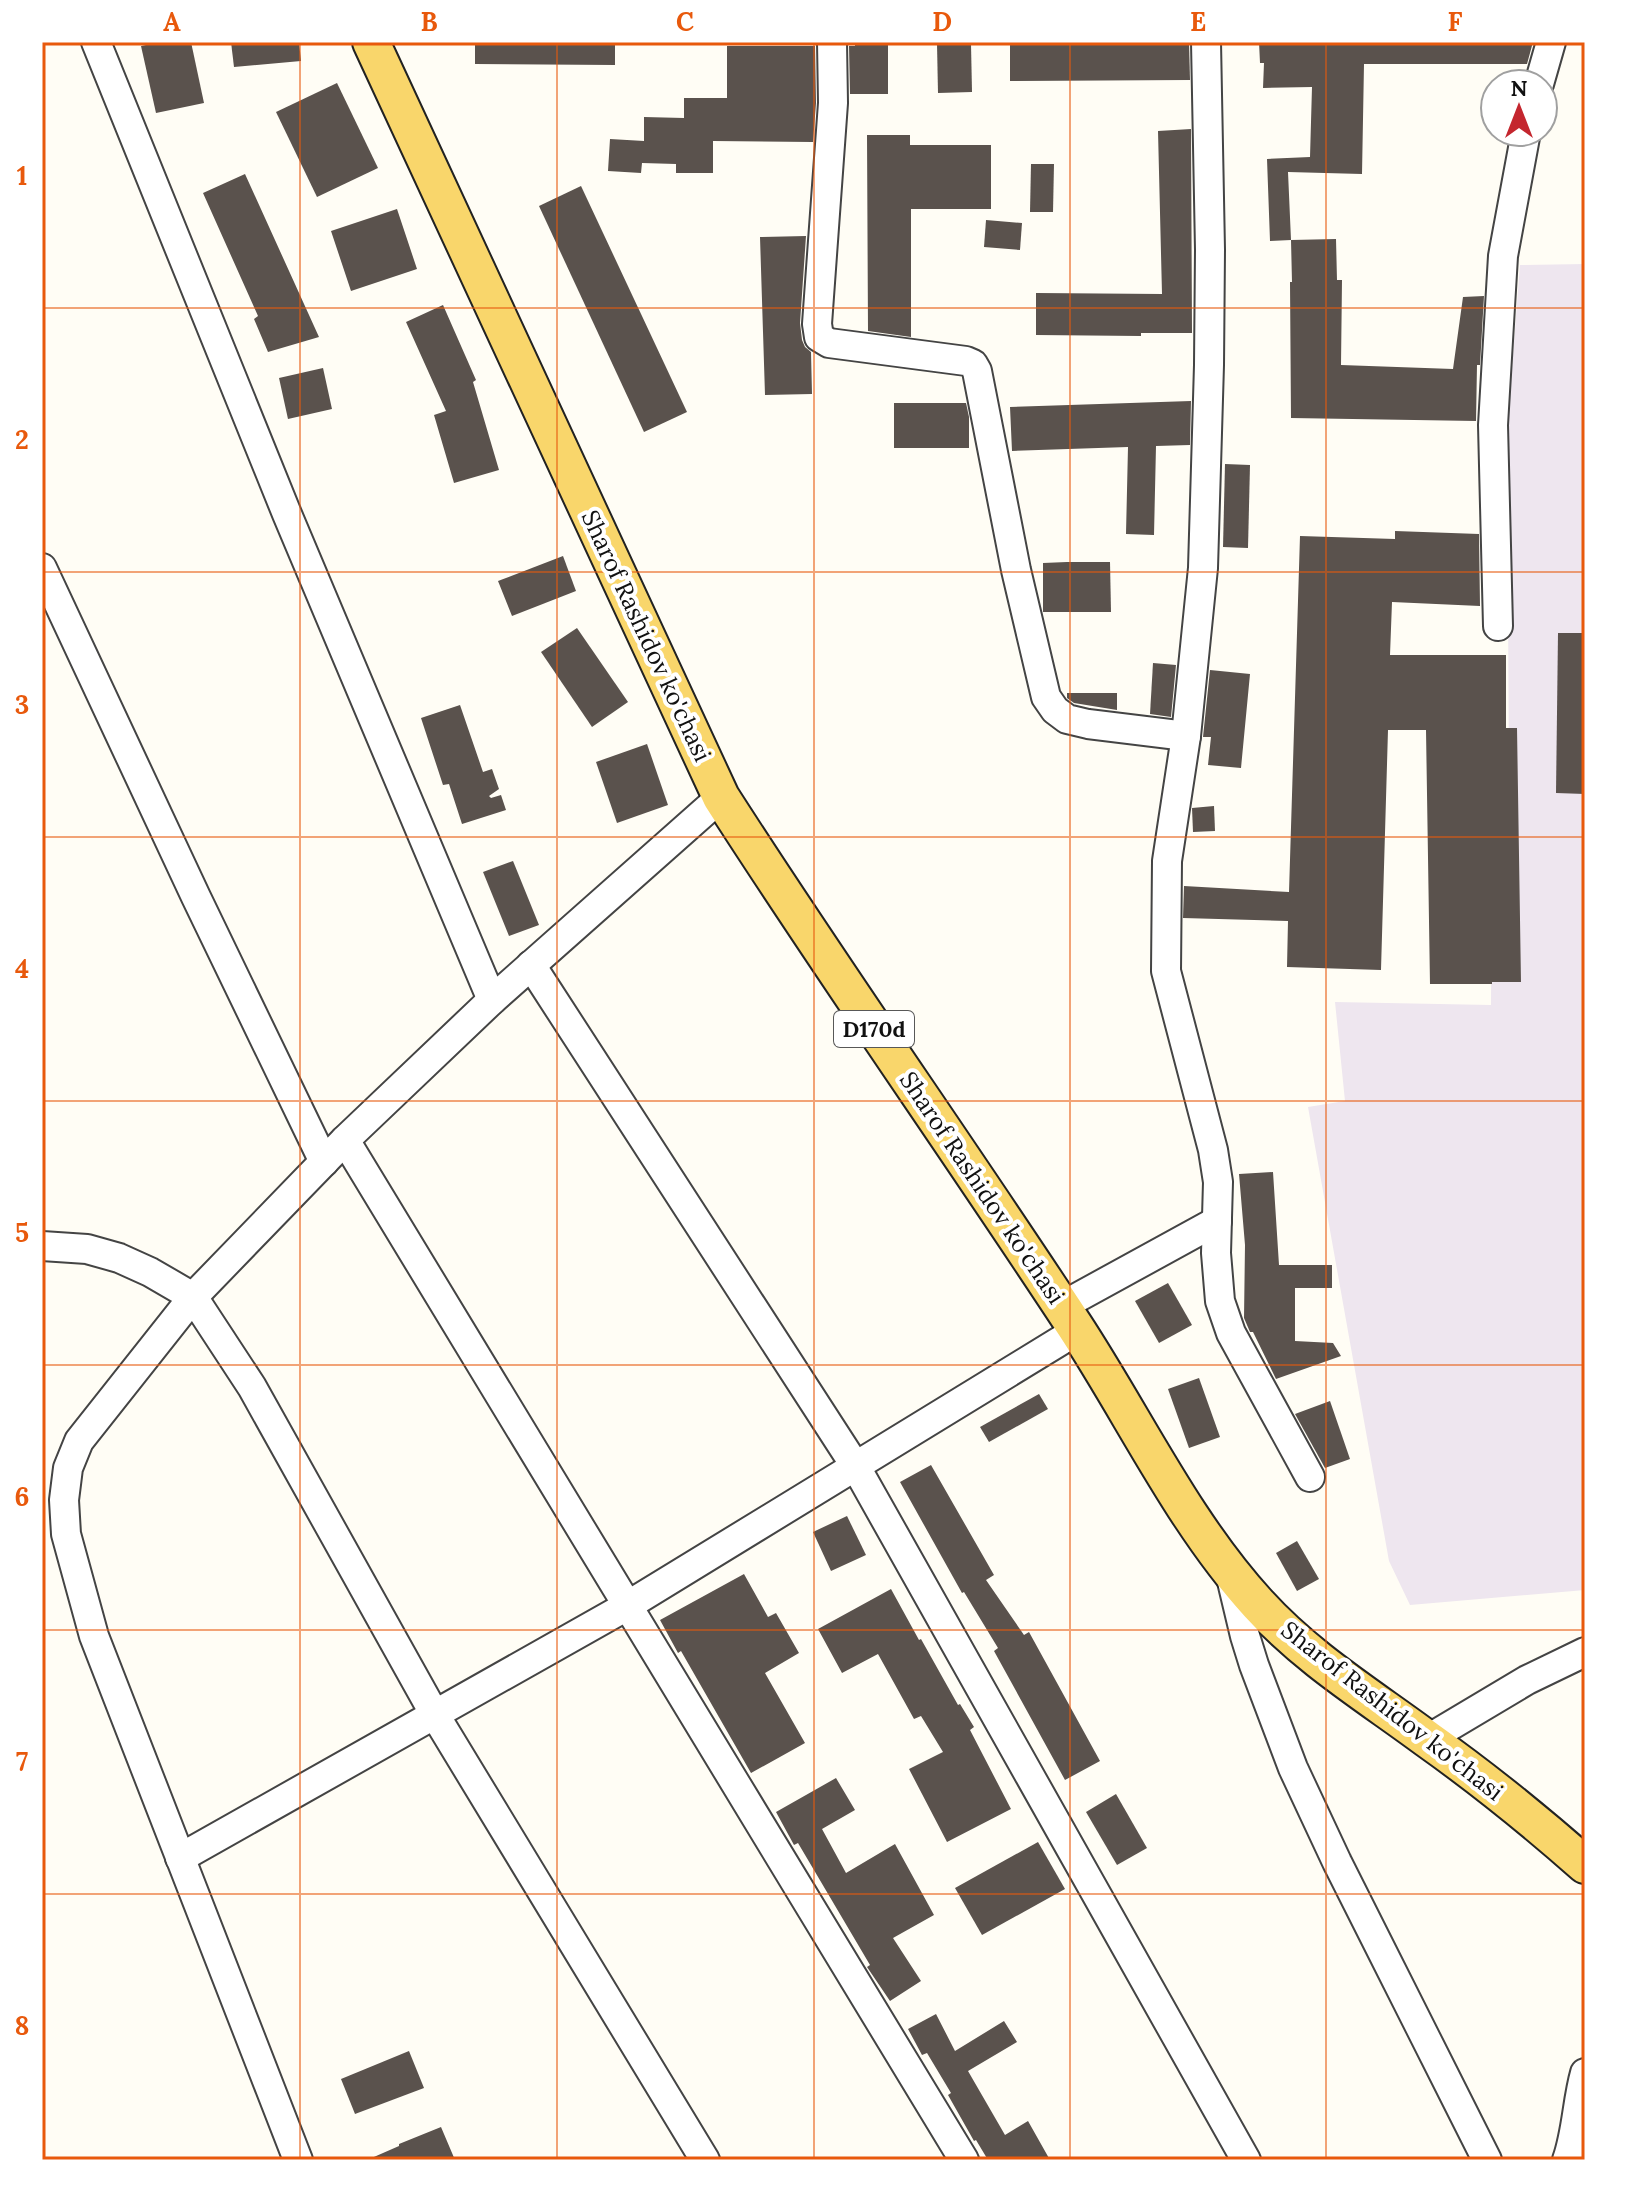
<svg xmlns="http://www.w3.org/2000/svg" width="1627" height="2202" font-family="Lora,serif">
<style>
.industrial{fill:#eee6ef}
.building{fill:#5a524d}
.lines{fill:none;stroke-linecap:round;stroke-linejoin:round}
.minor-casing{stroke:#444;stroke-width:32}
.major-casing{stroke:#222;stroke-width:40}
.minor{stroke:#fff;stroke-width:28}
.major{stroke:#f9d66b;stroke-width:36}
.grid{fill:none;stroke:#e8590c;stroke-width:2;stroke-opacity:0.55}
.labels{text-anchor:middle;stroke-width:8;stroke-linejoin:round;paint-order:stroke}
.shield{fill:#fff;stroke:#585858;stroke-width:2}
.shield-label{font-size:22px;font-weight:bold;fill:#111}
.street-label{font-size:24px;fill:#111;stroke:#fff}
.neatline{fill:none;stroke:#e8590c;stroke-width:3}
.grid-label{font-size:26px;text-anchor:middle;font-weight:bold;fill:#e8590c}
</style>
<rect width="100%" height="100%" fill="#fffdf5"/>
<polygon class="industrial" points="1585,264 1585,1590 1410,1605 1389,1561 1308,1107 1345,1101 1335,1002 1491,1005 1492,778 1509,779 1507,432 1520,265"/>
<g class="building">
<polygon points="161,42 191,42 204,103 156,113 141,46"/>
<polygon points="231,42 299,42 301,61 234,67"/>
<polygon points="475,42 615,42 615,65 475,64"/>
<polygon points="855,42 888,42 888,94 850,94 849,46 855,46"/>
<polygon points="1010,42 1189,42 1190,80 1010,81"/>
<polygon points="1259,42 1533,42 1527,64 1364,64 1362,174 1288,172 1291,240 1270,241 1267,159 1310,157 1312,87 1263,88 1264,63 1260,63"/>
<polygon points="937,44 971,44 972,92 938,93"/>
<polygon points="727,46 815,46 816,103 813,142 713,141 713,173 676,173 676,164 642,163 641,173 608,171 610,139 644,141 644,117 684,118 684,98 727,98"/>
<polygon points="337,83 378,168 317,197 276,112"/>
<polygon points="1191,129 1192,333 1141,333 1141,336 1036,335 1036,293 1162,294 1158,131"/>
<polygon points="867,135 910,135 910,145 991,145 991,209 911,209 911,337 868,331"/>
<polygon points="1031,164 1054,164 1053,212 1030,212"/>
<polygon points="245,174 319,337 268,352 254,319 258,316 203,193"/>
<polygon points="581,186 687,412 644,432 539,206"/>
<polygon points="397,209 417,269 351,291 331,231"/>
<polygon points="986,220 1022,223 1020,250 984,247"/>
<polygon points="806,236 800,323 802,340 805,347 811,352 812,394 765,395 760,237"/>
<polygon points="1336,239 1337,280 1342,280 1341,365 1453,369 1463,297 1484,296 1480,365 1477,365 1476,421 1291,418 1290,282 1292,282 1291,240"/>
<polygon points="443,305 476,380 473,382 499,470 454,483 434,415 446,411 406,322"/>
<polygon points="323,368 332,409 288,419 279,378"/>
<polygon points="1191,401 1190,445 1156,446 1154,535 1126,534 1128,447 1012,451 1010,407"/>
<polygon points="894,403 966,403 969,417 969,448 894,448"/>
<polygon points="1225,464 1250,465 1248,548 1223,547"/>
<polygon points="1395,531 1479,534 1480,606 1392,602 1390,655 1506,655 1506,728 1517,728 1521,982 1492,982 1492,984 1430,984 1426,730 1388,730 1381,970 1287,967 1288,921 1183,918 1184,886 1289,892 1300,536 1395,539"/>
<polygon points="563,556 576,591 512,616 498,581"/>
<polygon points="1067,562 1110,562 1111,612 1043,612 1043,563"/>
<polygon points="577,628 628,702 592,727 541,652"/>
<polygon points="1558,633 1585,633 1585,794 1556,793"/>
<polygon points="1153,663 1176,665 1171,717 1150,714"/>
<polygon points="1210,670 1250,674 1241,768 1208,765 1211,737 1203,737"/>
<polygon points="1067,693 1117,693 1117,710 1074,703 1067,698"/>
<polygon points="460,705 483,772 492,769 499,789 489,796 491,798 501,795 506,810 462,824 449,784 443,785 421,718"/>
<polygon points="647,744 668,805 617,823 596,762"/>
<polygon points="1214,806 1215,831 1193,832 1192,808"/>
<polygon points="513,861 539,925 509,936 483,872"/>
<polygon points="1273,1172 1279,1265 1332,1265 1332,1288 1295,1288 1295,1341 1333,1343 1341,1356 1276,1379 1253,1332 1250,1332 1244,1318 1245,1245 1239,1174"/>
<polygon points="1168,1283 1192,1325 1159,1343 1135,1301"/>
<polygon points="1199,1378 1220,1437 1189,1448 1168,1389"/>
<polygon points="1039,1394 1048,1409 989,1442 980,1427"/>
<polygon points="1330,1401 1350,1459 1325,1468 1295,1414"/>
<polygon points="931,1465 994,1575 986,1580 1024,1635 1029,1632 1100,1761 1065,1780 994,1651 998,1648 964,1592 962,1593 900,1482"/>
<polygon points="847,1516 866,1555 831,1571 813,1532"/>
<polygon points="1297,1541 1319,1579 1297,1591 1276,1553"/>
<polygon points="744,1574 768,1617 776,1613 799,1653 765,1673 805,1743 751,1773 681,1651 678,1653 660,1620"/>
<polygon points="891,1589 919,1640 921,1639 958,1705 960,1704 974,1727 970,1730 1011,1809 947,1842 909,1769 943,1752 921,1716 914,1719 878,1654 842,1673 818,1629"/>
<polygon points="836,1778 855,1810 822,1829 846,1873 895,1844 934,1915 893,1938 921,1981 890,2001 867,1967 870,1965 798,1843 794,1845 776,1812"/>
<polygon points="1116,1794 1147,1848 1117,1865 1086,1812"/>
<polygon points="1038,1842 1065,1889 982,1935 955,1888"/>
<polygon points="936,2014 955,2051 1004,2021 1017,2042 968,2071 1005,2135 1028,2121 1050,2160 988,2160 976,2140 974,2141 948,2095 951,2093 927,2053 922,2055 908,2029"/>
<polygon points="409,2051 424,2088 355,2114 341,2079"/>
<polygon points="441,2127 455,2160 367,2160 399,2146 399,2144"/>
</g>
<g class="lines">
<defs>
<g id="minor">
<polyline points="96,42 287,514 492,1000"/>
<polyline points="832,42 833,103 817,324 819,337 829,343 966,361 973,364 977,371 1016,570 1046,697 1055,710 1067,719 1088,724 1186,736"/>
<polyline points="1206,42 1210,250 1209,365 1203,568 1186,736 1167,861 1166,971 1213,1150 1218,1182 1216,1253 1220,1301 1231,1333 1310,1477"/>
<polyline points="1539,84 1551,42"/>
<polyline points="42,568 196,897 324,1162"/>
<polyline points="1498,626 1493,425 1503,256 1526,132"/>
<polyline points="531,965 856,1467 1246,2160"/>
<polyline points="345,1140 964,2160"/>
<polyline points="42,1246 87,1249 119,1258 150,1272 193,1297 252,1387 435,1715 705,2160"/>
<polyline points="1062,1306 1217,1221"/>
<polyline points="1230,1573 1245,1636 1254,1665 1293,1768 1337,1862 1487,2160"/>
<polyline points="1428,1739 1527,1680 1585,1652"/>
<polyline points="180,1858 627,1606 1078,1330"/>
<polyline points="298,2160 94,1636 66,1534 64,1500 68,1468 79,1441 193,1297 345,1140 492,1000 721,797"/>
<path d="M1567,2160C1577,2132 1577,2101 1585,2073"/>
</g>
<path id="major" d="M371,42L721,797C835,975 958,1148 1074,1325C1135,1418 1183,1522 1258,1604C1307,1658 1369,1696 1427,1739C1482,1778 1534,1820 1585,1865"/>
</defs>
<use href="#minor" class="minor-casing"/>
<use href="#major" class="major-casing"/>
<use href="#minor" class="minor"/>
<use href="#major" class="major"/>
</g>
<path class="grid" d="M300,42V2160M557,42V2160M814,42V2160M1070,42V2160M1326,42V2160M42,308H1585M42,572H1585M42,837H1585M42,1101H1585M42,1365H1585M42,1630H1585M42,1894H1585"/>
<g class="labels">
<rect class="shield" x="834" y="1011" width="80" height="36" rx="6"/>
<g class="shield-label">
<text x="874" y="1037">D170d</text>
</g>
<g class="street-label">
<text transform="translate(646 636) rotate(65)" y="8">Sharof Rashidov ko'chasi</text>
<text transform="translate(982 1188) rotate(56)" y="8">Sharof Rashidov ko'chasi</text>
<text transform="translate(1392 1711) rotate(38)" y="8">Sharof Rashidov ko'chasi</text>
</g>
</g>
<rect width="1627" height="2202" fill="none" stroke="#ffffff" stroke-width="88"/>
<g transform="translate(1519 108)"><circle r="38" fill="#ffffff" stroke="#a0a0a0" stroke-width="2"/>
<path d="M0-6L14 30L0 20L-14 30Z" fill="#c4262e"/>
<text y="-12" font-size="22" font-weight="bold" text-anchor="middle" fill="#111111">N</text>
</g>
<rect x="44" y="44" width="1539" height="2114" class="neatline"/>
<g class="grid-label">
<text x="172" y="31">A</text>
<text x="429" y="31">B</text>
<text x="685" y="31">C</text>
<text x="942" y="31">D</text>
<text x="1198" y="31">E</text>
<text x="1455" y="31">F</text>
<text x="22" y="185">1</text>
<text x="22" y="449">2</text>
<text x="22" y="714">3</text>
<text x="22" y="978">4</text>
<text x="22" y="1242">5</text>
<text x="22" y="1506">6</text>
<text x="22" y="1771">7</text>
<text x="22" y="2035">8</text>
</g>
</svg>
